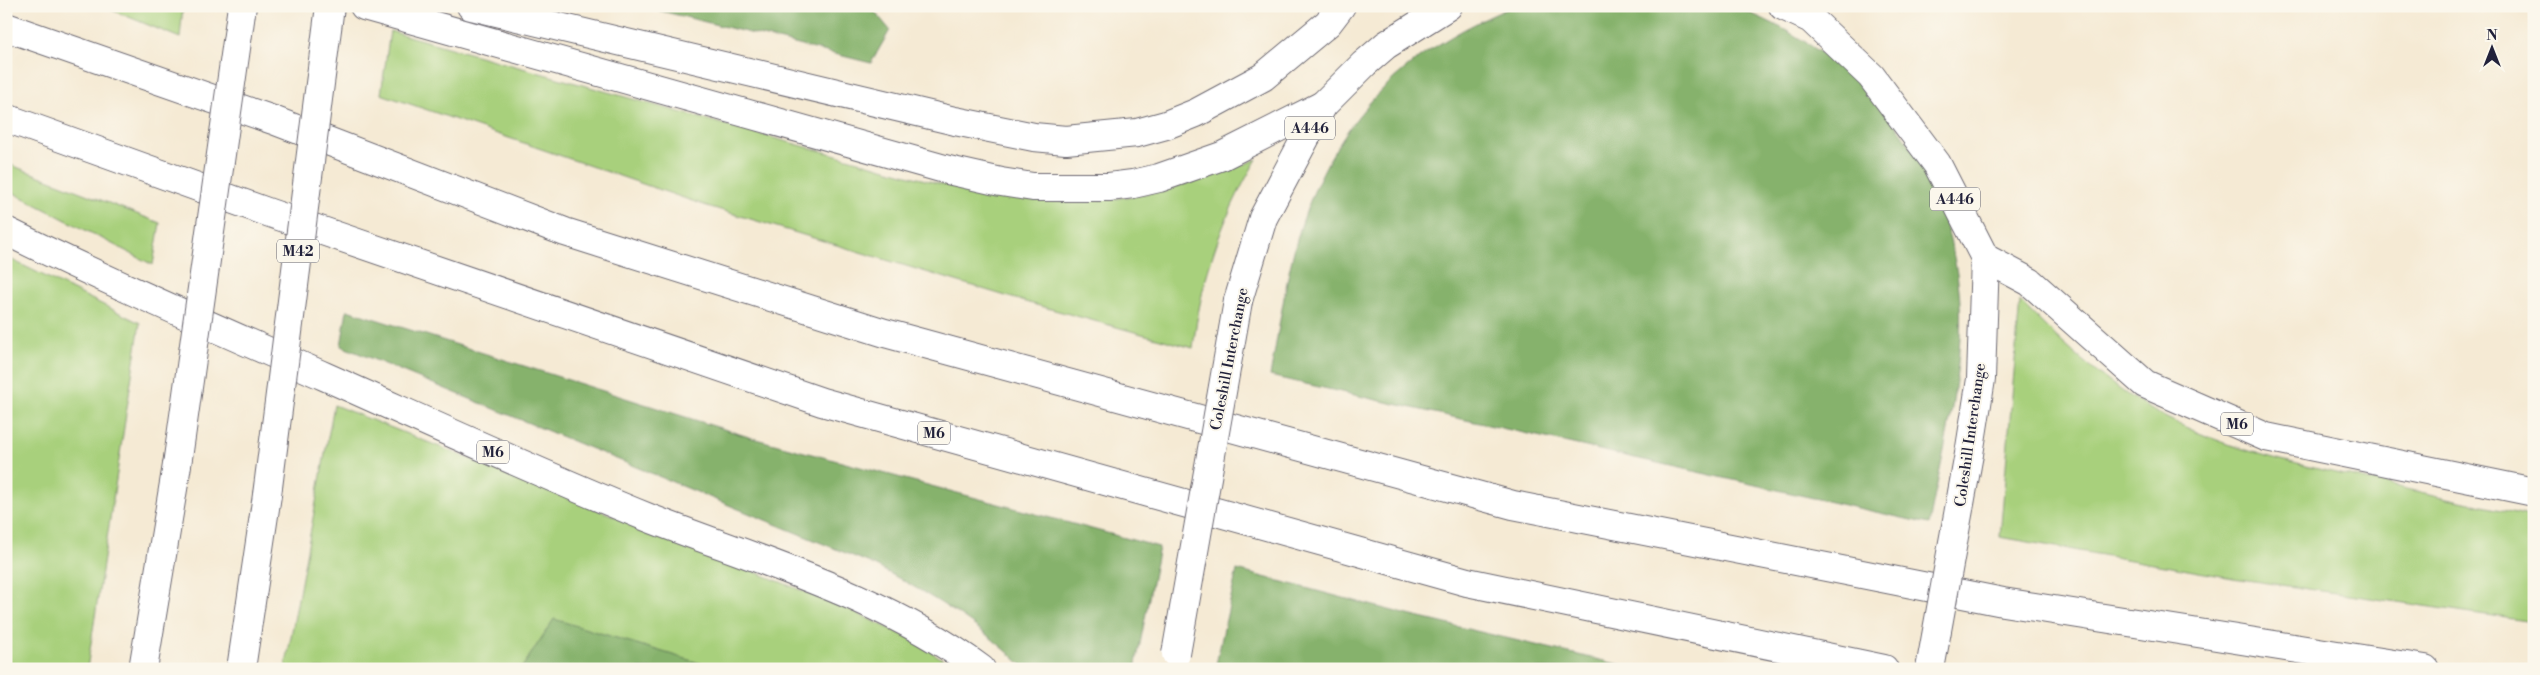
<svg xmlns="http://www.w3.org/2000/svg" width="2540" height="675" font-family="'Libre Bodoni',serif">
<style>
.green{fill:#a8d07c;stroke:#65795c}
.forest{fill:#86b26c;stroke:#546a54}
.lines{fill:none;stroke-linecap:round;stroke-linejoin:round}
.highway-casing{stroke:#6c6871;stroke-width:30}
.highway{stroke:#fff;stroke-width:28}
.highway-bridge-casing{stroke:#6c6871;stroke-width:30;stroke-linecap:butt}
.highway-bridge{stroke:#fff;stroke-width:28}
.labels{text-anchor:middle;stroke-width:4;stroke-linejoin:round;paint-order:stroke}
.shield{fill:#fbf7ec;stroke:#636270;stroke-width:1}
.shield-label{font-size:14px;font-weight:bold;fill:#22223b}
.street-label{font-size:15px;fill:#22223b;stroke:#fbf7ec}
</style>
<rect width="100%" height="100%" fill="#fbf7ec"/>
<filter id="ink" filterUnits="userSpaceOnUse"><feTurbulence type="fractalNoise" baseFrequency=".02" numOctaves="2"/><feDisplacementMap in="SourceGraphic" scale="10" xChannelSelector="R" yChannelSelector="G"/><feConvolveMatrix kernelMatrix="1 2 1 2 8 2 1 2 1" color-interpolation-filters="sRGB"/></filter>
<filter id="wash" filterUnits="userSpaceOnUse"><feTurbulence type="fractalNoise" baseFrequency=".0096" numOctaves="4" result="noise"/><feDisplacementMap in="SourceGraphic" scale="20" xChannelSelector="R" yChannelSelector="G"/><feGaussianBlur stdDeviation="1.12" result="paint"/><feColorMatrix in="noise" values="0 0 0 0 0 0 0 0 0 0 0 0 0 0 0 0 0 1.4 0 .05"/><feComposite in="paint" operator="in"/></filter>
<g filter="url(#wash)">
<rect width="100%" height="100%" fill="#f5ead4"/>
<g class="green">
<polygon points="102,6 183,6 180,38"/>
<path d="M390,31C530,70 670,110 810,148C888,168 966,197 1047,201C1120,205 1189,187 1257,159C1221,219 1201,279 1193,348L1029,303L704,205L381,94Z"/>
<polygon points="6,163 160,223 153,265 6,189"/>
<polygon points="6,257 140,323 87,669 6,669"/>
<path d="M2020,301C2058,340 2096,376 2142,404C2210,446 2286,462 2363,479C2420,492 2477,505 2534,517V622L2233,578L2000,537Z"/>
<polygon points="334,405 841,606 914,640 957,669 285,669"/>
</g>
<g class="forest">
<polygon points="641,6 870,6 890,30 871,63"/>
<path d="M1514,6C1564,6 1615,6 1665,6C1687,6 1711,3 1733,6C1739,7 1746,11 1752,14C1783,27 1809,43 1835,63C1917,125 1966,235 1960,337C1957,400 1941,462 1929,524L1270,376C1281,321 1287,261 1307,209C1345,107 1414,47 1514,6Z"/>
<path d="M347,310L752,438L1159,547L1135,669H1026C980,624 926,592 870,563L341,346Z"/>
<polygon points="1237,570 1412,616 1638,669 1215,669"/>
<polygon points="554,619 719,669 521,669"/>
</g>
</g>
<g filter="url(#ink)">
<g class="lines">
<defs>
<g id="highway">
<polyline points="364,6 948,170 1001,182 1033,187 1109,187 1133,184 1159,178 1222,156 1323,105"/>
<polyline points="471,6 955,121 1034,137 1066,140 1137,133 1166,125 1196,113 1263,77 1328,23 1341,6"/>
<polyline points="1783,6 1811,19 1871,76 1937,164 1985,258 1981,379 1969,454"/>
<polyline points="6,27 273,120 565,232 885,333 1513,505 2003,602 2425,669"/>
<polyline points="6,118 270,213 822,402 1467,582 1884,669"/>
<path d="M6,231C111,283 218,329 324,376C432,424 540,474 649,518C765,563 879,594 981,669"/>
<polyline points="1985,258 2030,282 2145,384 2266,437 2534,492"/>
<polyline points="1238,301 1263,218 1323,105 1364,64 1386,45 1448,6"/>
<polyline points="143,669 177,465"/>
<polyline points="241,669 267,495"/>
</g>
</defs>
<use href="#highway" class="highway-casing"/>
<use href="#highway" class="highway"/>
<defs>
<g id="highway-bridge">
<polyline points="177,465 242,6"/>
<polyline points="267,495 330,6"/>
<polyline points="1176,654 1238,301"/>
<polyline points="1930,669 1969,454"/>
</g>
</defs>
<use href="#highway-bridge" class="highway-bridge-casing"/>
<use href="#highway-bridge" class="highway-bridge"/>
</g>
</g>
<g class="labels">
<g class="shield">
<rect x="1285" y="116.5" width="50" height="23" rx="4"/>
<rect x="1930" y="187.5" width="50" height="23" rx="4"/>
<rect x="277" y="239.5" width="42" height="23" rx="4"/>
<rect x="2221" y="412.5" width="32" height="23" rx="4"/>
<rect x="918" y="421.5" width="32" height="23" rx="4"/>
<rect x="477" y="440.5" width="32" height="23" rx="4"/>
</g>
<g class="shield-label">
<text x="1310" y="133">A446</text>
<text x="1955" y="204">A446</text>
<text x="298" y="256">M42</text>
<text x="2237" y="429">M6</text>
<text x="934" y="438">M6</text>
<text x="493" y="457">M6</text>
</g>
<g class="street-label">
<text transform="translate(1229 359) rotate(-79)" y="5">Coleshill Interchange</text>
<text transform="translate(1970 435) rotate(-82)" y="5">Coleshill Interchange</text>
</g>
</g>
<rect width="2540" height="675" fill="none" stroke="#fbf7ec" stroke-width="25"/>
<g transform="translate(2492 48)" stroke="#fbf7ec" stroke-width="4" paint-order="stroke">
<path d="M0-4L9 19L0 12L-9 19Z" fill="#22223b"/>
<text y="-8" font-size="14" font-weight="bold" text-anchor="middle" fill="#22223b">N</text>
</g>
</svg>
